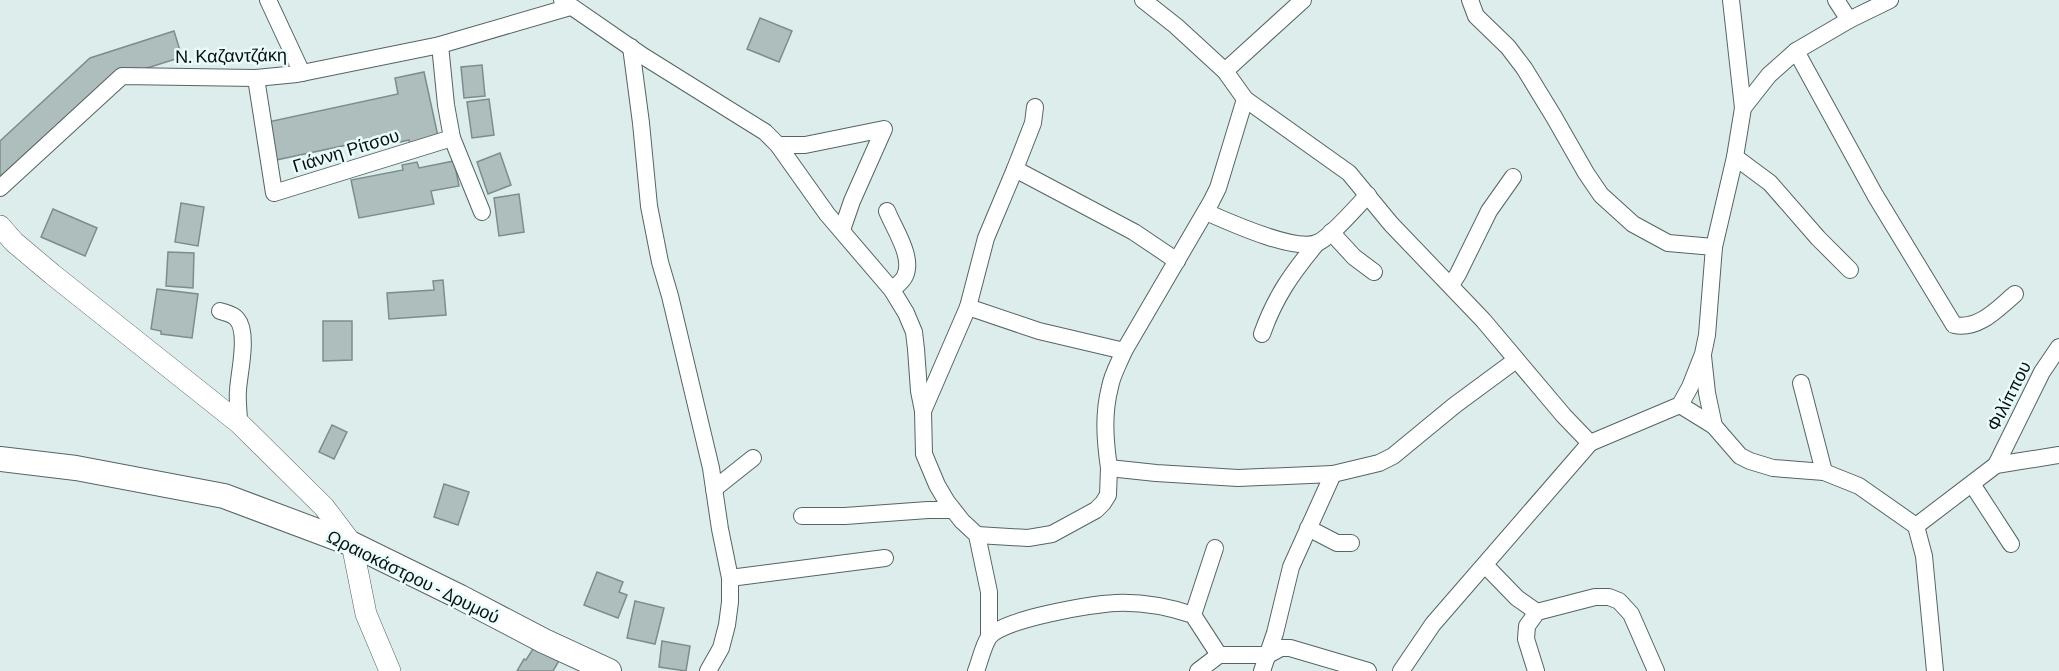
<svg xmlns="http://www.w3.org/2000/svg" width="2059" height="671" font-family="'PT Sans',sans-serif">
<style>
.building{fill:#adbebd;stroke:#7d8d8c;stroke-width:1.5}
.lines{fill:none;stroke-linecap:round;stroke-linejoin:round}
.minor-casing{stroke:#556464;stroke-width:18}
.tertiary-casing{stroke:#556464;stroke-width:22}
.secondary-casing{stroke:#556464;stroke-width:26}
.minor{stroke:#fff;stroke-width:16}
.tertiary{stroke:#fff;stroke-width:21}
.secondary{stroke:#fff;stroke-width:24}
.labels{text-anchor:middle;stroke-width:5;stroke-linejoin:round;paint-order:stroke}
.street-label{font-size:18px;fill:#0a1010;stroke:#e9fbfa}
</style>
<rect width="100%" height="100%" fill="#dcedec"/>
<g class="building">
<polygon points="760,18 792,31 779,62 747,49"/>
<polygon points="174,31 182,57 106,81 0,186 0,141 90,58"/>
<polygon points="482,65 485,96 464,98 461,67"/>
<polygon points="424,72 439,141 411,147 409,140 400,142 399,134 276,160 268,122 398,94 395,78"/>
<polygon points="489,99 494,135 472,138 467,102"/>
<polygon points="500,153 511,185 488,194 477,162"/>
<polygon points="454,161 459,186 431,191 434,204 359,218 351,180 403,170 402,165 417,162 419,168"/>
<polygon points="519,194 524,232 499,236 494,198"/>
<polygon points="181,203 204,207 198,246 175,242"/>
<polygon points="53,209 97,228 85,256 41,237"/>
<polygon points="168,252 194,253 193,288 166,286"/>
<polygon points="443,280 446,315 389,319 387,293 434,290 433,281"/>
<polygon points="157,289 198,294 192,338 161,334 161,331 151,329"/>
<polygon points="323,321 352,321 352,360 323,361"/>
<polygon points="332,425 347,432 334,459 319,452"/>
<polygon points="444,484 469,492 458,525 434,517"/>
<polygon points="597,572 623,582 619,592 627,595 618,618 584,605"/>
<polygon points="635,601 664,608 655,644 627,638"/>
<polygon points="662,641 690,646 686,671 659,667"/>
<polygon points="536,644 560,659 553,671 517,671 524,659 526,660"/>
</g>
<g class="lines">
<defs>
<g id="minor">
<polyline points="268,0 302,73"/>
<polyline points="562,0 643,56 765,132 778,145 827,214 892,290 906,313 914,332 916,349 919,391 923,411 924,454 937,485 947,502 962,521 977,535 989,592 989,636"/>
<polyline points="1143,0 1176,26 1225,71 1245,99 1349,173 1391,224 1483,320 1564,416 1590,443 1433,624 1401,671"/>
<polyline points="1470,0 1476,16 1508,47 1524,68 1554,117 1586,173 1601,195 1633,224 1668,243 1714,247"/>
<polyline points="1731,0 1743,108"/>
<polyline points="1836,0 1849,20"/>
<polyline points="631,47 641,123 649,206 660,262 670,296 711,468 720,529 730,578 730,602 727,625 721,648 708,671"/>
<path d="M1796,51L1875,195L1954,325C1979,330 1997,309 2015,294"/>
<polyline points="1225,71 1303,0"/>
<polyline points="256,78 274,193 452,138 446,105 440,45"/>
<polyline points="452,138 482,212"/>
<polyline points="778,145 805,145 884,129 852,201 842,230"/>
<polyline points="1735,157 1770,183 1818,238 1850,270"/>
<polyline points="1015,169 1033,123 1035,107"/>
<polyline points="0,188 122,76 256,78 297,74 440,45 570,7"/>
<path d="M887,211C894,229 914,257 905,276C903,281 896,286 892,290"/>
<path d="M1206,212C1229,222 1294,252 1317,243C1330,238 1357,206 1368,195"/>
<polyline points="1331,232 1354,257 1374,272"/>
<polyline points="1451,285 1458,274 1489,211 1513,177"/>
<polyline points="968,307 986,238 1015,169 1134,232 1177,261"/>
<path d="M220,311C226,313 233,314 237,319C249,333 239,373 238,390C237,401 239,412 239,423"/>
<path d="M1262,334C1275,297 1292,273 1317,243"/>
<path d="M1124,351C1119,363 1112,375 1110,387C1103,414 1105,440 1109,468L1156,473L1238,478L1333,474"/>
<polyline points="1703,356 1707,393 1714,426"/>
<polyline points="1801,383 1824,472"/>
<polyline points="1680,405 1714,426 1740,456 1750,461 1773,468 1824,472 1859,486 1916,526 1924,556 1935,671"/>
<polyline points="923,411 968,307 1039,331 1124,351 1211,202 1218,188 1245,99"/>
<polyline points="1590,443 1680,405 1690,387 1703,354 1707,335 1714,247 1735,157 1743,108 1769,75 1796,51 1849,20 1890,0"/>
<polyline points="1996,465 2042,372 2059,347"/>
<polyline points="1972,484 2011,544"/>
<polyline points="714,489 753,458"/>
<polyline points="802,516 845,516 928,510 953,510"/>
<polyline points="1916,526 1996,465 2059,455"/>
<polyline points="1308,528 1337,543 1351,543"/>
<polyline points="977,535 1028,538 1052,534 1096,510 1103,503 1108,495 1109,468"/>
<polyline points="1485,565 1517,598 1537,612"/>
<polyline points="730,578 885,558"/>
<polyline points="1193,615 1215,548"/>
<path d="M976,671C980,661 983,646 989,637C1002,619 1093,604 1116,603C1142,602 1169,607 1193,615L1219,655H1268L1281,648H1290L1368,671"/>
<polyline points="1198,671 1219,655"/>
<polyline points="1262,671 1275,633 1291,567 1333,474 1379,463 1393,456 1455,405 1516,360"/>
<polyline points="1536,671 1526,639 1527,626 1537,612 1595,597 1609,597 1619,601 1631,614 1656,671"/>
</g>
<polyline id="tertiary" points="0,226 14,242 52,274 239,423 324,507 352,544 366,614 390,671"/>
<polyline id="secondary" points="0,459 76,468 224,496 352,544 460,597 544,641 609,671"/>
</defs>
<use href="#minor" class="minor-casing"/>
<use href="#tertiary" class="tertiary-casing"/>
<use href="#secondary" class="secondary-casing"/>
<use href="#minor" class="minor"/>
<use href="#tertiary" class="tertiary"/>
<use href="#secondary" class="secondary"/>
</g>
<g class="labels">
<g class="street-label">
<text transform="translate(231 56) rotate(-1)" y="6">Ν. Καζαντζάκη</text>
<text transform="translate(346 151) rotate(-17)" y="6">Γιάννη Ρίτσου</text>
<text transform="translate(2009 396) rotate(-63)" y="6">Φιλίππου</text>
<text transform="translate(413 577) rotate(26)" y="6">Ωραιοκάστρου - Δρυμού</text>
</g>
</g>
</svg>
